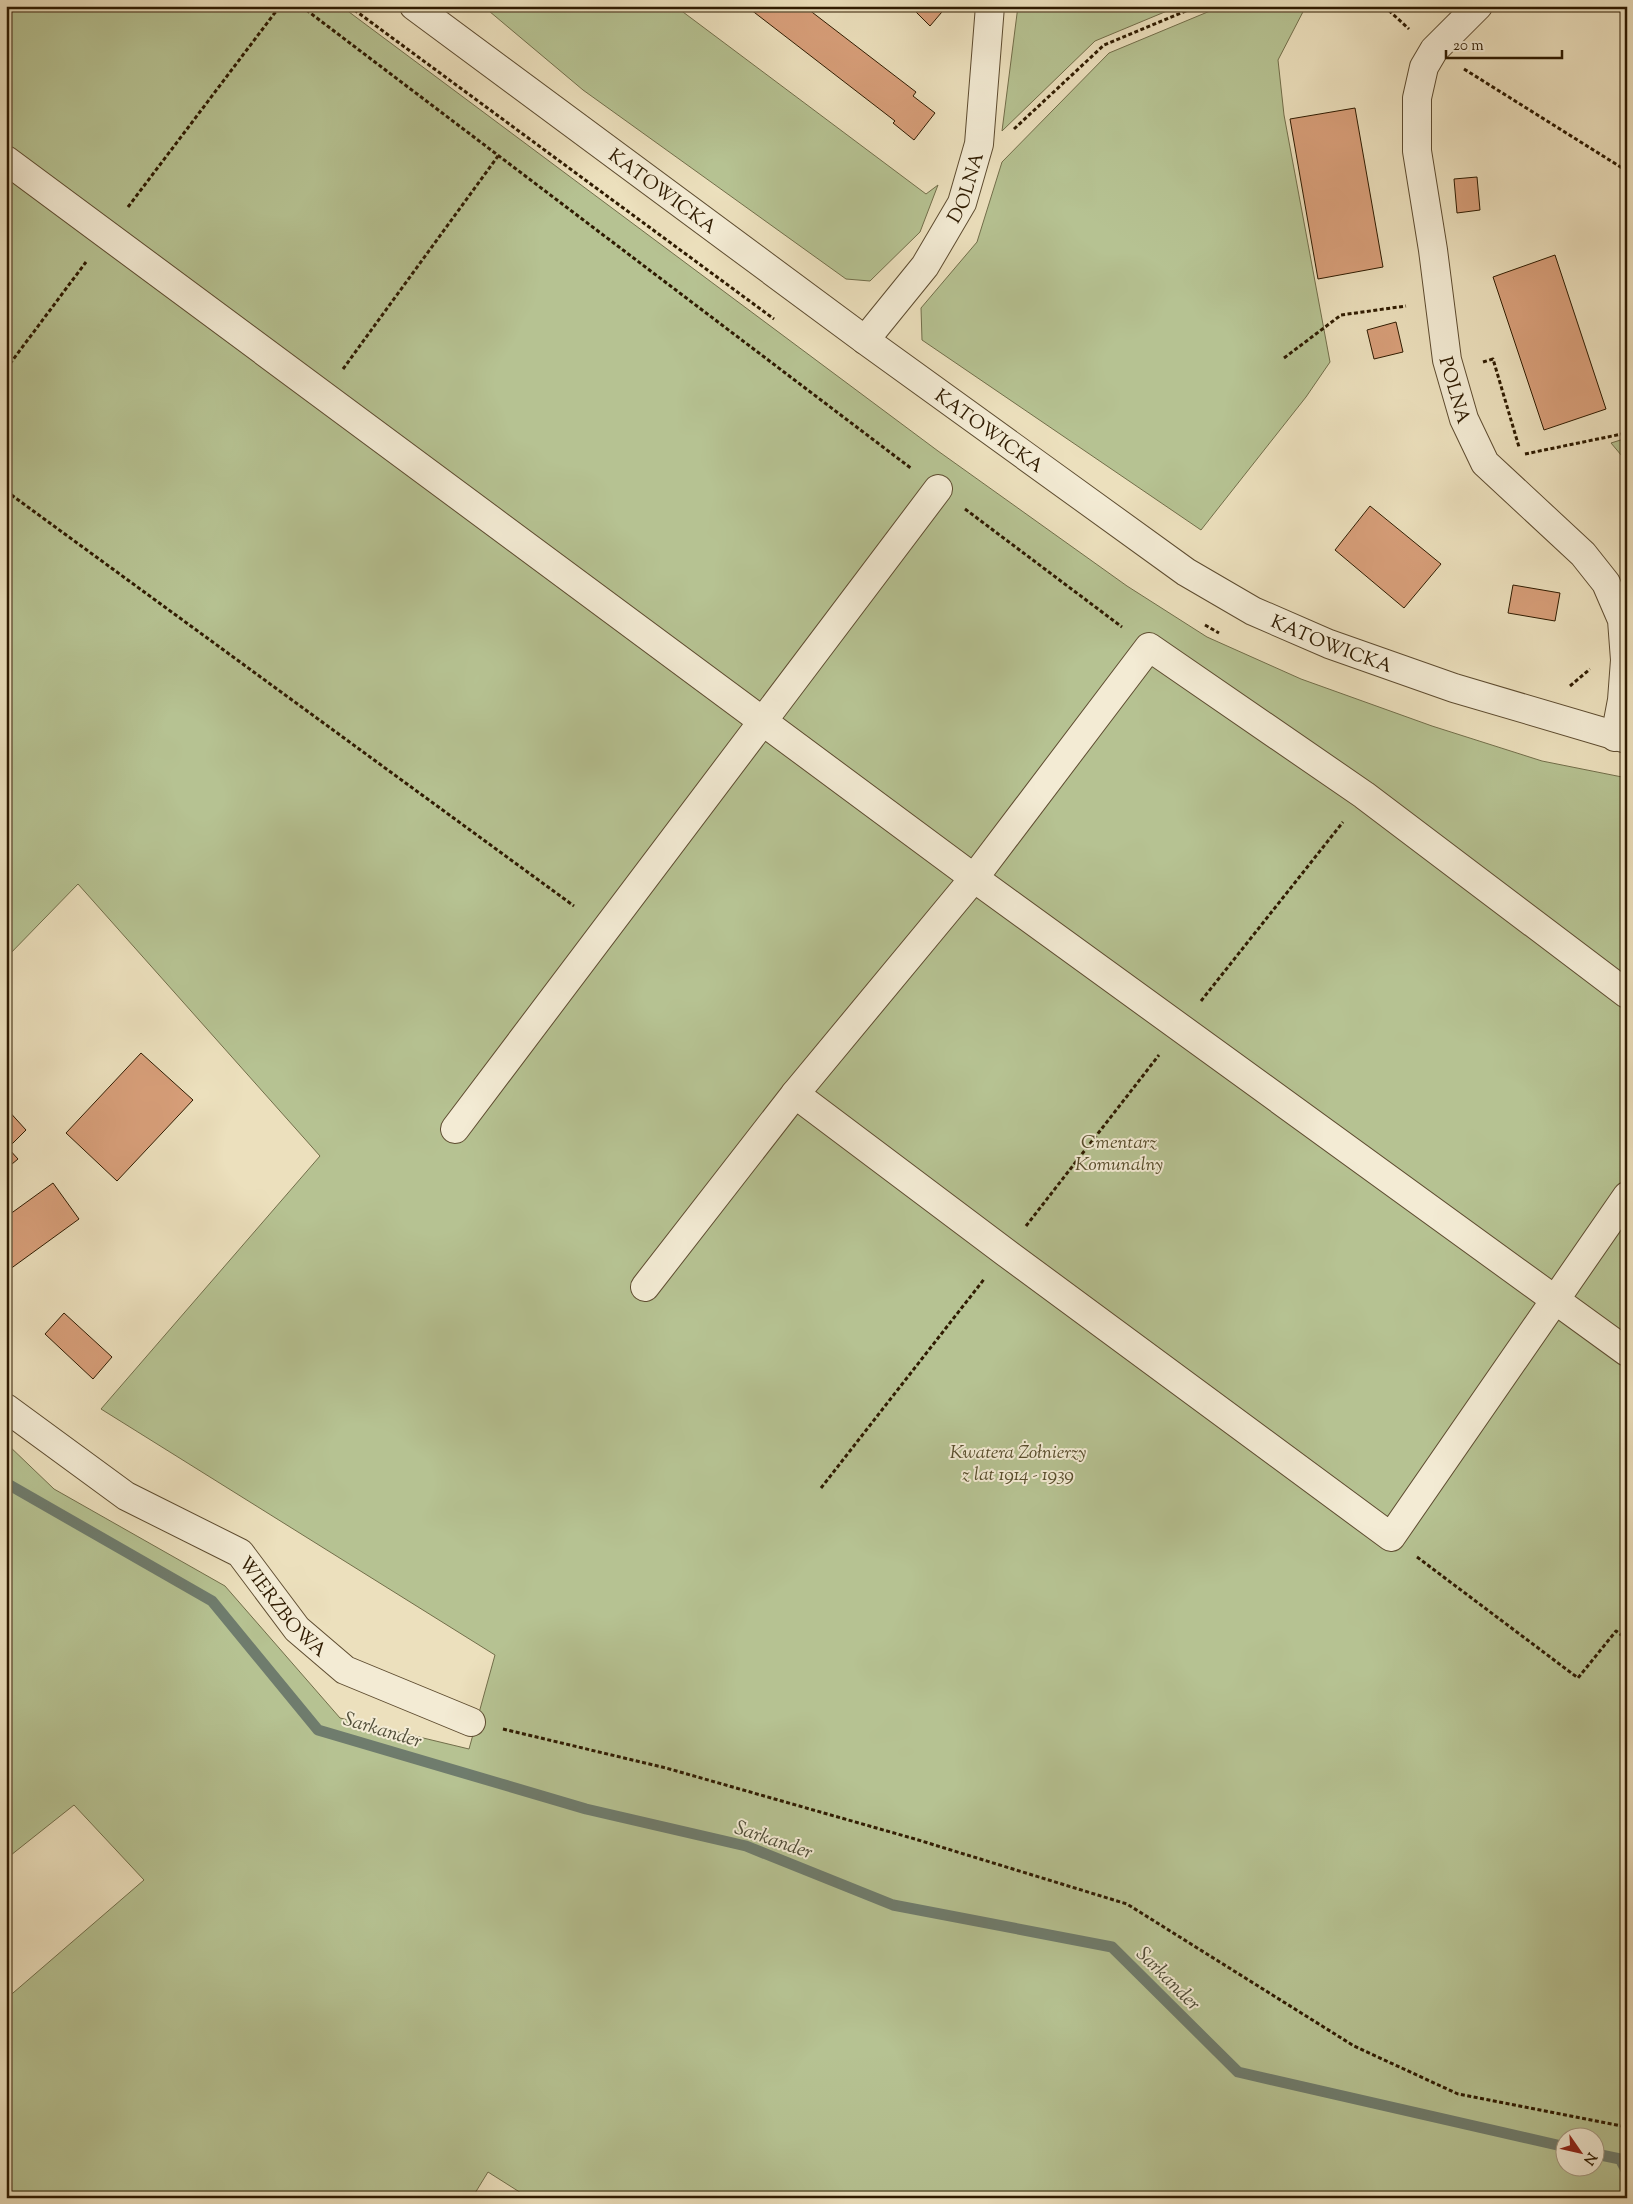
<svg xmlns="http://www.w3.org/2000/svg" width="1633" height="2204" font-family="'Sorts Mill Goudy',serif">
<style>
.green{fill:#b6c292;stroke:#726e4a;fill-rule:evenodd}
.lines{fill:none;stroke-linecap:round;stroke-linejoin:round}
.stream{stroke:#6f7c6d;stroke-width:11}
.building{fill:#d89f7a;stroke:#2f1b01}
.minor-casing{stroke:#5e4c30;stroke-width:30}
.path{stroke:#2f1b01;stroke-width:3;stroke-dasharray:4 2.5;stroke-linecap:butt}
.minor{stroke:#f3ebd4;stroke-width:28}
.labels{text-anchor:middle;stroke-width:4;stroke-linejoin:round;paint-order:stroke}
.street-label{font-size:19px;fill:#2f1b01;stroke:#f3ebd4}
.park-label{font-size:19px;font-style:italic;fill:#584d2c;stroke:#f3ebd4}
.water-label{font-size:20px;font-style:italic;fill:#4f4c37;stroke:#f3ebd4}
</style>
<rect width="100%" height="100%" fill="#ece0bd"/>
<filter id="stains"><feTurbulence type="fractalNoise" baseFrequency=".004" numOctaves="4"/><feColorMatrix values="0 0 0 0 .2 0 0 0 0 .09 0 0 0 0 .02 0 0 0 .5 -.17"/></filter>
<radialGradient id="worn" r=".72"><stop offset=".6" stop-color="#630" stop-opacity="0"/><stop offset="1" stop-color="#630" stop-opacity=".3"/></radialGradient>
<g class="green">
<path d="M6,6H341L938,451L1127,586L1207,637L1301,679L1432,726L1542,761L1627,778V2198H529L488,2172L472,2198H6V1999L144,1880L74,1805L6,1859V1443L54,1489L225,1586L340,1718L469,1749L495,1655L101,1409L320,1156L78,884L6,958ZM1566,2136H1596V2166H1566Z"/>
<polygon points="483,6 675,6 926,194 938,185 920,232 870,281 846,279 583,90"/>
<polygon points="1018,6 1179,6 1095,41 1002,131"/>
<polygon points="1222,6 1306,6 1278,60 1284,115 1330,362 1306,397 1201,530 922,340 921,308 977,242 1002,162 1109,53"/>
<polygon points="1627,438 1627,462 1611,443"/>
</g>
<g class="lines">
<g class="stream">
<polyline points="6,1483 212,1601 318,1730 586,1809 746,1846 893,1905 1112,1947 1238,2072 1566,2147"/>
<polyline points="1596,2154 1620,2159 1627,2172"/>
</g>
</g>
<g class="building">
<polygon points="746,6 804,6 916,92 913,96 935,113 914,140 893,123 895,121"/>
<polygon points="914,6 947,6 930,26 916,12 917,9"/>
<polygon points="1355,108 1383,267 1318,279 1290,119"/>
<polygon points="1477,177 1480,210 1457,213 1454,179"/>
<polygon points="1555,255 1606,409 1544,430 1493,277"/>
<polygon points="1396,322 1403,352 1374,359 1367,330"/>
<polygon points="1370,506 1441,564 1404,608 1335,550"/>
<polygon points="1513,585 1560,593 1555,621 1508,613"/>
<polygon points="141,1053 193,1100 117,1181 66,1133"/>
<polygon points="6,1108 26,1130 8,1148 18,1159 6,1169"/>
<polygon points="53,1183 79,1219 6,1272 6,1217"/>
<polygon points="64,1313 112,1357 93,1379 45,1334"/>
</g>
<g class="lines">
<defs>
<g id="minor">
<path id="s1" d="M414,6L865,340L1186,572L1253,611L1329,644L1454,688L1627,739"/>
<path id="s2" d="M1478,6L1434,50L1424,67L1417,98V151L1433,250L1447,360L1464,419L1485,463L1583,554L1606,583L1622,620L1625,660L1622,700L1615,737"/>
<polyline points="6,160 974,878 1627,1352"/>
<path id="s3" d="M865,340L925,266L962,203L979,144L990,6"/>
<polyline points="795,1094 1005,1252 1391,1537 1627,1196"/>
<polyline points="455,1129 938,489"/>
<polyline points="645,1287 795,1094 974,878 1149,647 1364,795 1627,994"/>
<path id="s4" d="M6,1408L126,1496L240,1553L297,1629L345,1670L471,1722"/>
</g>
</defs>
<use href="#minor" class="minor-casing"/>
<g class="path">
<polyline points="301,6 912,469"/>
<polyline points="349,6 774,319"/>
<polyline points="1384,6 1409,29"/>
<polyline points="1464,69 1627,171"/>
<polyline points="1014,129 1104,45 1198,6"/>
<polyline points="128,207 280,6"/>
<polyline points="1284,358 1341,315 1406,306"/>
<polyline points="1483,362 1493,359 1519,447"/>
<polyline points="6,369 86,262"/>
<polyline points="343,369 498,156"/>
<polyline points="1525,454 1627,433"/>
<polyline points="6,491 574,906"/>
<polyline points="965,509 1122,627"/>
<polyline points="1205,625 1219,633"/>
<polyline points="1570,686 1590,669"/>
<polyline points="1201,1001 1343,822"/>
<polyline points="1026,1226 1159,1055"/>
<polyline points="821,1488 985,1278"/>
<polyline points="1417,1557 1578,1678 1616,1631 1627,1639"/>
<polyline points="503,1729 666,1768 915,1839 1127,1904 1354,2046 1458,2094 1627,2127"/>
</g>
<use href="#minor" class="minor"/>
</g>
<g class="labels">
<g class="street-label">
<text dy="7" stroke="none"><textPath href="#s3" startOffset="184">DOLNA</textPath></text>
<text dy="7" stroke="none"><textPath href="#s1" startOffset="310">KATOWICKA</textPath></text>
<text dy="7" stroke="none"><textPath href="#s2" startOffset="409">POLNA</textPath></text>
<text dy="7" stroke="none"><textPath href="#s1" startOffset="715">KATOWICKA</textPath></text>
<text dy="7" stroke="none"><textPath href="#s1" startOffset="1120">KATOWICKA</textPath></text>
<text dy="7" stroke="none"><textPath href="#s4" startOffset="345">WIERZBOWA</textPath></text>
</g>
<g class="park-label">
<text x="1119" y="1148">Cmentarz<tspan x="1119" dy="22">Komunalny</tspan></text>
<text x="1018" y="1458">Kwatera Żołnierzy<tspan x="1018" dy="22">z lat 1914 - 1939</tspan></text>
</g>
<g class="water-label">
<text transform="translate(383 1729) rotate(17)" y="7">Sarkander</text>
<text transform="translate(774 1839) rotate(19)" y="7">Sarkander</text>
<text transform="translate(1169 1978) rotate(45)" y="7">Sarkander</text>
</g>
</g>
<rect width="1633" height="2204" fill="none" stroke="#ece0bd" stroke-width="25"/>
<rect x="8" y="8" width="1618" height="2189" fill="none" stroke="#2f1b01" stroke-width="2.5"/>
<rect x="12" y="12" width="1608" height="2179" fill="none" stroke="#2f1b01"/>
<g transform="translate(1580 2152) rotate(124)"><circle r="24" fill="#f3ebd4" stroke="#a59880"/>
<path d="M0-4L9 19L0 12L-9 19Z" fill="#8f2418"/>
<text y="-8" font-size="14" font-weight="bold" text-anchor="middle" fill="#2f1b01">N</text>
</g>
<path d="M1446 50v8h116v-8" fill="none" stroke="#2f1b01" stroke-width="2.5"/>
<text x="1453" y="50" font-size="15" fill="#2f1b01" stroke="#f3ebd4" stroke-width="4" paint-order="stroke">20 m</text>
<rect width="100%" height="100%" filter="url(#stains)"/>
<rect width="100%" height="100%" fill="url(#worn)"/>
</svg>
